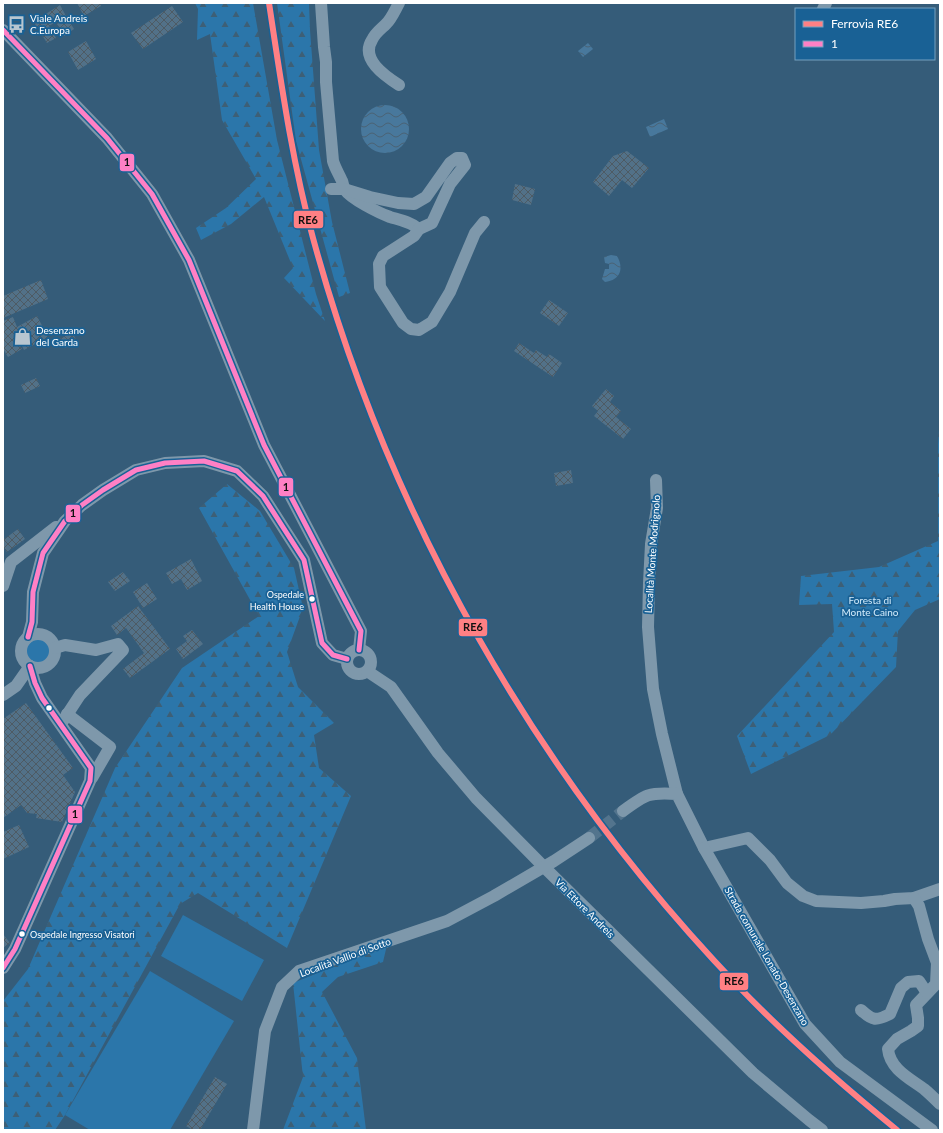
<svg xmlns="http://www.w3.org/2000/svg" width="943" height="1133" font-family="Lato,sans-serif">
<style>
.green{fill:#2b76aa}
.forest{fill:url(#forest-firs)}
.water{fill:url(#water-waves)}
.building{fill:url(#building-cross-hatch)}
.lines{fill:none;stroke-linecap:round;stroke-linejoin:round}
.minor-tunnel{stroke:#53748d;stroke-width:12;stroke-dasharray:12 6;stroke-linecap:butt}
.minor{stroke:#7e98ab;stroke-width:12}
.bus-1-casing{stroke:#196195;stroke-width:8}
.bus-1{stroke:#ff80c5;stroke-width:5}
.rail-1-casing{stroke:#196195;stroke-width:9}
.rail-1{stroke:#ff8084;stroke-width:6}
.bus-dot{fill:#fff;stroke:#196195;stroke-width:1.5}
.labels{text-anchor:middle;stroke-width:3.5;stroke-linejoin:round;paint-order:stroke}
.bus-label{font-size:9px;fill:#fff;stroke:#196195;text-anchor:end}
.poi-label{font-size:10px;fill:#fff;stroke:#196195;text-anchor:start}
.street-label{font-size:10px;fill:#fff;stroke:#196195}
.park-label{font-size:10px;fill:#d2ebfb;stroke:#196195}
.line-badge{stroke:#196195;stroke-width:1.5}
.pale-badge-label{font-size:11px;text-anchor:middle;font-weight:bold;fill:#111}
</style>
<defs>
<pattern id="forest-firs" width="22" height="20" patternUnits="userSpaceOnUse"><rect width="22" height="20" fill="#2b76aa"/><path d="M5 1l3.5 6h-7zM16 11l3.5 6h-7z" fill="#3d5f76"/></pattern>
<pattern id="water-waves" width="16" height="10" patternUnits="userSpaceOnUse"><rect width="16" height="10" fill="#48789c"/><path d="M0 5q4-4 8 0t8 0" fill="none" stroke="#4a6274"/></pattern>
<pattern id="building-cross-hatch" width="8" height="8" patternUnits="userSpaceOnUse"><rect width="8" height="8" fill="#527188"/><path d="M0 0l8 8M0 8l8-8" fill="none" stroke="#4e5b64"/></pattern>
</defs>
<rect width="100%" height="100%" fill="#355c79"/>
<g class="green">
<circle cx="38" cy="651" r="12"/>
<polygon points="183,915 264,960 242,1001 161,956"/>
<polygon points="150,971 234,1021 170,1130 90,1130 65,1115"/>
</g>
<g class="forest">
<polygon points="195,3 253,3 277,140 316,294 325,321 284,278 293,268 264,197 231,224 201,240 196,228 226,208 256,179 222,120 210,34 197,40 198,9"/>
<polygon points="277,3 309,3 310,30 319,150 332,222 350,293 339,297 296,141"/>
<polygon points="940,416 940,599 915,610 898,631 896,667 830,735 751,774 737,736 834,632 832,604 799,605 801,576 879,567 938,541 938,444"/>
<polygon points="227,484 260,511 294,568 303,608 287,652 298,687 334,723 314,735 319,768 351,796 287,948 198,893 180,904 65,1115 55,1130 3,1130 3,1001 28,969 115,768 182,668 259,616 199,508"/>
<polygon points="387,945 383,962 338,977 322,992 357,1058 366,1130 283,1130 303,1077 293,983"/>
</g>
<g class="water">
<polygon points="588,43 593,49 583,57 578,51"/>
<circle cx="385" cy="129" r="24"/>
<polygon points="664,119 668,129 650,137 646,127"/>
<path d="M611,255L617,256C624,268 621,280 605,282L602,279L605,269H609V264L605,263L604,257Z"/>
</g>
<g class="building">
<polygon points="77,3 100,3 101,6 84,16"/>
<polygon points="60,5 66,16 49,26 56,38 47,43 35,24 42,19 41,17"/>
<polygon points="172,6 183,22 143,49 131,33"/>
<polygon points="67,18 74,29 64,36 57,24"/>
<polygon points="86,41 96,59 78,70 68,52"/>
<polygon points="627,151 649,168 632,188 622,180 609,196 593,182 613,156"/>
<polygon points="515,184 535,189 531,205 512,200"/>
<polygon points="41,280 48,299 3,318 3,296"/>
<polygon points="549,300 568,313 559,326 540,313"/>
<polygon points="37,316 48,337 24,350 19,340 17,341 22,349 8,357 3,349 3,321 13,317 17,327"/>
<polygon points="72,332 77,342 65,348 60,339"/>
<polygon points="519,343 534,353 536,350 547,357 549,354 562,363 553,377 514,351"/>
<polygon points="36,378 40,386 25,393 21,385"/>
<polygon points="606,389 614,396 610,402 621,411 616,417 631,429 623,439 594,416 598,411 592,406"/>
<polygon points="571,470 573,483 556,486 554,473"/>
<polygon points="18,529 25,539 7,552 3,546 3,540"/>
<polygon points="191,559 202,581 187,590 181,579 172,584 166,573"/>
<polygon points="123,572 130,581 115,591 108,582"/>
<polygon points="147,583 157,599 143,608 133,592"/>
<polygon points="138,606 170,649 130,678 123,669 144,653 126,628 117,635 111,626"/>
<polygon points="192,630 203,644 183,659 176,649 187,641 183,636"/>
<polygon points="26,703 73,768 63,775 75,792 62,822 36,818 37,814 27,813 21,805 3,818 3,719"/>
<polygon points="19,825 29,847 3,859 3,832"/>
<polygon points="3,934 10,943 3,948"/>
<polygon points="215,1077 227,1084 200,1130 193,1130 186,1126"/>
</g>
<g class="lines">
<polyline class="minor-tunnel" points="589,838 623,811"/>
<g class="minor">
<path d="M321,3L324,47L326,62V82L333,161C335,168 339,174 342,181C343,183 343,187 345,190C351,199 379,213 390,217C400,220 411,222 419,229"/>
<polyline points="823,9 826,3"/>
<polyline points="3,30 107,138 152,194 189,260 264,445 361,631 359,650"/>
<path d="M399,85C385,76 360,59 372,40C375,33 381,29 386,24C392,18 395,10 399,3"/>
<polyline points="331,189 344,189 370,197 398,203 414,204 426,197 450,163 457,158 462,158 465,165 450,184 432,223 419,229 414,236 383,256 379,264 380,287 403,323 411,329 419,330 432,322 450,292 475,233 484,222"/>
<polyline points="656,480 657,508 651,544 649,583 648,627 653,689 662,734 677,794"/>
<polyline points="3,586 11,562 56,527"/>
<circle cx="38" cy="651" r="17"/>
<polyline points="28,637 32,622 33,592 43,553 65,521 82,505 103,490 136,470 165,463 204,461 237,471 263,496 304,560 322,643 333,655 347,659"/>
<polyline points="55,648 65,645 96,650 118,644 123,650 80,695 61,724"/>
<circle cx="359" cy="662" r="12"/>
<polyline points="367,671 391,687 438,753 476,798 543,866 753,1073 809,1120 822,1130"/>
<polyline points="3,695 16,686 30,666"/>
<polyline points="67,714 110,747 92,778"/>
<path d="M623,811C646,794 649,792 677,794L704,848L748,838L770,860L787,883L803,896L816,901L861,903L884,901L895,899L914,898L940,889"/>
<polyline points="704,848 805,1024 840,1062 932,1130"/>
<path d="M914,898L919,906L928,939L937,963L936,984L916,1005L918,1018V1026L911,1031L897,1039L888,1049C890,1069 909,1078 924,1089C929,1093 935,1099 940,1104"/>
<polyline points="3,968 15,949 90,781 91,768 42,698 35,683 30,666"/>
<path d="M861,1010C873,1021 876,1021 890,1014L901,988L908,982L919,981L927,993"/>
<polyline points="253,1130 265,1031 282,987 299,971 447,921 494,896 554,861 589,838"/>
</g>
<defs>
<g id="bus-1">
<polyline points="3,30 107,138 152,194 189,260 264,445 361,631 359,650"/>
<polyline points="28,637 32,622 33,592 43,553 65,521 82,505 103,490 136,470 165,463 204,461 237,471 263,496 304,560 322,643 333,655 347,659"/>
<polyline points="3,968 15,949 90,781 91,768 42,698 35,683 30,666"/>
</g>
</defs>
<use href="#bus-1" class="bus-1-casing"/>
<use href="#bus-1" class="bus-1"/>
<defs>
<path id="rail-1" d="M269,3C281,82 292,161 313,238C389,518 538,778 739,987C789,1039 842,1085 897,1130"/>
</defs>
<use href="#rail-1" class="rail-1-casing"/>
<use href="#rail-1" class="rail-1"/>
</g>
<defs>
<symbol id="bus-bare" viewBox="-9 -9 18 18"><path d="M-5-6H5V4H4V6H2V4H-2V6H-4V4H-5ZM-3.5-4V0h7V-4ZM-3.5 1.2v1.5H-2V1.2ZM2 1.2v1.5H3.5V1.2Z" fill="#b8c6d0" stroke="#196195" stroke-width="2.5" paint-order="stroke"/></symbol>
<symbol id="shop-bare" viewBox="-9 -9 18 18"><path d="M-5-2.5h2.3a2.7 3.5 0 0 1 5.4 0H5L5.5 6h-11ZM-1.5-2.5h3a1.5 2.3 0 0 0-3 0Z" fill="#b8c6d0" stroke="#196195" stroke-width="2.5" paint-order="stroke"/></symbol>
</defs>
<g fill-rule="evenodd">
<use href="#bus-bare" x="4" y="12" width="25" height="25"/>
<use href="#shop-bare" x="10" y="324" width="25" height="25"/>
</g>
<g class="bus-dot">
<circle cx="312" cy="599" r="3.5"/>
<circle cx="49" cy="708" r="3.5"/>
<circle cx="22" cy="934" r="3.5"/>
</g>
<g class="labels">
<g class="bus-label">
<text x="304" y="598">Ospedale<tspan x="304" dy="12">Health House</tspan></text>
<text x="30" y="938" text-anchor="start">Ospedale Ingresso Visatori</text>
</g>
<g class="poi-label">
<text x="30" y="22">Viale Andreis<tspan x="30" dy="12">C.Europa</tspan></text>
<text x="36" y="334">Desenzano<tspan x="36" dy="12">del Garda</tspan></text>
</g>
<g class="street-label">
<text transform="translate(652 554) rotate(-86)" y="4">Località Monte Modrignolo</text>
<text transform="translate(585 908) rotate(45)" y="4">Via Ettore Andreis</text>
<text transform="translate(767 956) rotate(60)" y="4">Strada comunale Lonato-Desenzano</text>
<text transform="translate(345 957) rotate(-20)" y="4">Località Vallio di Sotto</text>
</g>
<g class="park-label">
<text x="870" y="604">Foresta di<tspan x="870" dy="12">Monte Caino</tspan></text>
</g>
</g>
<g class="line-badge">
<rect x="119" y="153" width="16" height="19" rx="4" fill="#ff80c5"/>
<rect x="293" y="210" width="31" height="19" rx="4" fill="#ff8084"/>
<rect x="278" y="477" width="16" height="20" rx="4" fill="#ff80c5"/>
<rect x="65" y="504" width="16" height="19" rx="4" fill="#ff80c5"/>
<rect x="458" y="618" width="30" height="19" rx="4" fill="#ff8084"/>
<rect x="67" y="805" width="16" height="19" rx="4" fill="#ff80c5"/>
<rect x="719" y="972" width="30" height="19" rx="4" fill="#ff8084"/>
</g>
<g class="pale-badge-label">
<text x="127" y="166">1</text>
<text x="308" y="224">RE6</text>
<text x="286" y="491">1</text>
<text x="73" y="517">1</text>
<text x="473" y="631">RE6</text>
<text x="75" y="818">1</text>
<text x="734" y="985">RE6</text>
</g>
<rect width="943" height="1133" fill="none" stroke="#ffffff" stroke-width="8"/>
<rect x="795" y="8" width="140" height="52" fill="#196195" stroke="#75a0bf"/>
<rect x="803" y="21" width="20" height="6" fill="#ff8084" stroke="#75a0bf"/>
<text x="831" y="28" font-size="12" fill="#ffffff">Ferrovia RE6</text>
<rect x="803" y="41" width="20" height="6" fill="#ff80c5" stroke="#75a0bf"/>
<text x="831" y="48" font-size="12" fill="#ffffff">1</text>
</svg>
